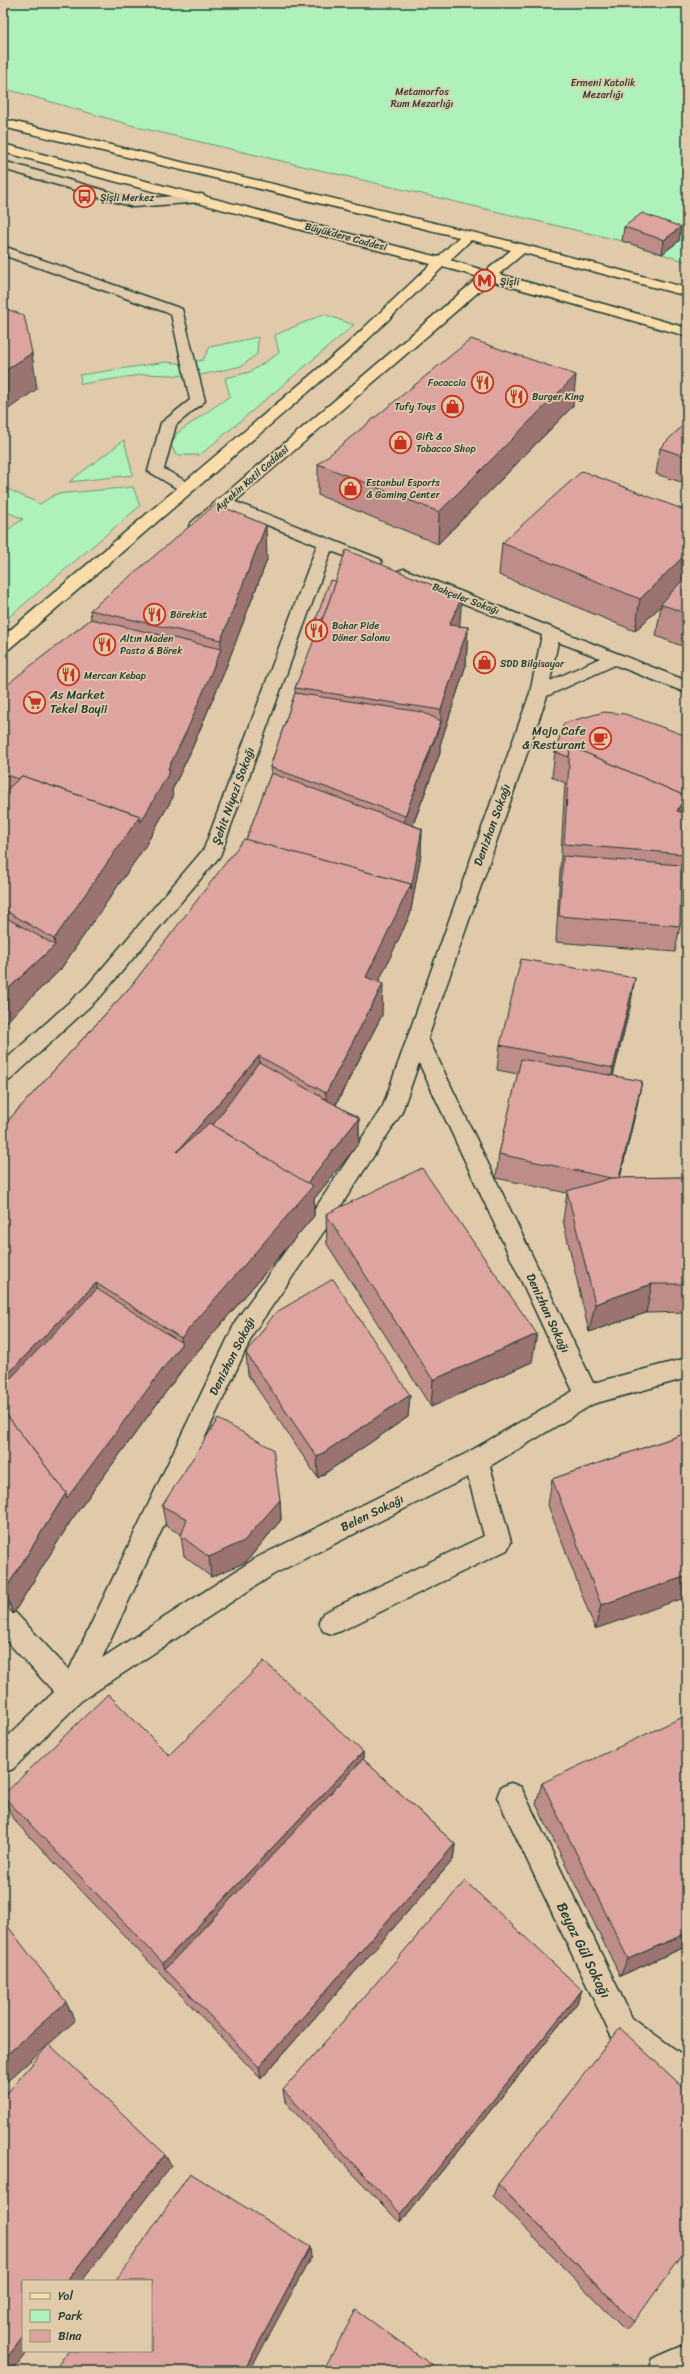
<svg xmlns="http://www.w3.org/2000/svg" width="690" height="2374" font-family="Sriracha,sans-serif">
<style>
.green{fill:#aff1ba;stroke:#679777}
.lines{fill:none;stroke-linecap:round;stroke-linejoin:round}
.minor-casing{stroke:#1f3d34;stroke-width:3}
.major-casing{stroke:#1f3d34;stroke-width:3}
.minor{fill:#e1caaa;fill-rule:evenodd}
.major{fill:#faddab;fill-rule:evenodd}
.wall{fill:#bf8d89;stroke:#1f3d34}
.shaded-wall{fill:#9b736f;stroke:#1f3d34}
.building{fill:#dea49f;stroke:#1f3d34}
.labels{text-anchor:middle;stroke-width:3.5;stroke-linejoin:round;paint-order:stroke}
.far-park-label{font-size:10px;fill:#26463b;stroke:#e1caaa}
.far-poi-label{font-size:10px;fill:#1f3d34;stroke:#e1caaa;text-anchor:start}
.far-street-label{font-size:10px;fill:#1f3d34;stroke:#e1caaa}
.poi-label{font-size:12px;fill:#1f3d34;stroke:#e1caaa;text-anchor:start}
.street-label{font-size:12px;fill:#1f3d34;stroke:#e1caaa}
.near-street-label{font-size:14px;fill:#1f3d34;stroke:#e1caaa}
</style>
<rect width="100%" height="100%" fill="#e1caaa"/>
<filter id="ink" filterUnits="userSpaceOnUse"><feTurbulence type="fractalNoise" baseFrequency=".025" numOctaves="2"/><feDisplacementMap in="SourceGraphic" scale="8" xChannelSelector="R" yChannelSelector="G"/><feConvolveMatrix kernelMatrix="1 2 1 2 8 2 1 2 1" color-interpolation-filters="sRGB"/></filter>
<g filter="url(#ink)">
<g class="green">
<polygon points="3,3 687,3 687,262 622,241 141,128 3,88"/>
<polygon points="324,314 354,325 200,455 176,455 171,445 177,433 230,396 225,378 250,372 279,353 275,335"/>
<polygon points="258,337 257,354 242,366 196,376 146,374 81,384 80,375 166,362 185,364 203,360 210,347"/>
<polygon points="124,440 133,475 69,482"/>
<polygon points="3,487 40,504 56,494 133,487 140,506 3,622 3,602 10,597 3,594 3,533 23,519 3,510"/>
</g>
<g class="lines">
<defs>
<g id="minor">
<polygon points="3,161 134,199 202,194 209,198 202,202 133,207 3,169"/>
<polygon points="3,246 182,309 205,401 176,425 164,469 193,485 195,488 193,491 181,491 148,471 161,423 190,400 171,314 3,255"/>
<polygon points="223,497 380,559 382,562 380,565 374,567 331,551 220,856 101,996 10,1080 3,1082 3,1062 87,986 204,849 317,545 217,505 215,502 217,499"/>
<path d="M404,569L687,681V693L615,665L547,696L428,1038L593,1383L687,1358V1378L593,1404L490,1466L511,1542L507,1550L341,1631L332,1634L323,1631L319,1622L323,1613L484,1536L468,1477L274,1574L81,1701L13,1769L3,1773V1741L54,1692L3,1637V1606L12,1609L69,1670L237,1319L311,1215L383,1106L530,693L542,635L398,577L396,574L398,571ZM558,642L600,658L550,681ZM419,1063L573,1391L467,1453L256,1558L102,1658L254,1332L327,1227L401,1114Z"/>
<polygon points="511,1783 521,1787 632,2018 687,2058 687,2092 676,2088 612,2038 497,1797 501,1787"/>
<polygon points="687,2344 687,2371 648,2371 652,2359"/>
</g>
<path id="major" d="M3,119L521,244L687,288V296L524,253L499,274L687,328V336L491,281L203,529H191L189,526L191,523L479,277L443,267L356,351L9,649L3,650V636L346,345L431,264L3,152V144L438,257L459,237L3,127ZM471,240L511,250L486,271L450,260Z"/>
</defs>
<use href="#minor" class="minor-casing"/>
<use href="#major" class="major-casing"/>
<use href="#minor" class="minor"/>
<use href="#major" class="major"/>
</g>
<g class="wall">
<polygon points="624,227 681,227 679,241 662,254 622,241"/>
<polygon points="573,406 438,544 318,495 318,464"/>
<polygon points="687,421 687,484 656,474 660,448"/>
<polygon points="687,511 687,648 656,636 661,606 635,631 499,575 502,543"/>
<polygon points="267,560 223,675 190,753 172,790 173,797 144,848 60,970 14,1014 3,1026 3,690 91,619 90,610"/>
<polygon points="460,626 468,627 466,665 440,745 440,753 413,825 422,829 421,854 410,915 378,982 382,1015 336,1105 359,1118 359,1143 314,1199 314,1216 185,1366 72,1519 13,1614 3,1602 3,1126 131,986 246,840 271,773 270,767 295,693 295,688 314,642 313,628"/>
<polygon points="687,736 687,854 683,853 681,865 680,926 675,952 556,942 565,783 552,777 555,752"/>
<polygon points="631,1003 613,1076 637,1106 620,1178 687,1177 687,1312 646,1313 589,1332 563,1220 567,1193 496,1178 499,1154 518,1074 497,1070 500,1045"/>
<polygon points="326,1214 532,1362 431,1407 327,1244"/>
<polygon points="246,1353 410,1395 408,1417 318,1478 248,1375"/>
<polygon points="687,1433 595,1629 548,1505 552,1479"/>
<polygon points="280,1500 281,1520 246,1562 211,1577 184,1556 181,1536 182,1535 166,1526 162,1506"/>
<polygon points="363,1752 363,1759 455,1844 453,1860 261,2079 13,1819 3,1797 3,1795 169,1755"/>
<polygon points="542,1783 687,1946 620,1976 536,1804"/>
<polygon points="582,1990 577,2003 400,2223 285,2102 283,2090"/>
<polygon points="498,2184 634,2322 625,2330 493,2196"/>
</g>
<g class="shaded-wall">
<polygon points="681,227 679,241 662,254 664,240"/>
<polygon points="32,353 37,389 3,413 3,372"/>
<polygon points="576,375 573,406 438,544 439,512"/>
<polygon points="266,525 267,560 223,675 190,753 172,790 173,797 144,848 60,970 14,1014 3,1026 3,995 8,989 55,945 54,939 168,769 221,649 221,640"/>
<polygon points="687,553 687,579 661,604 661,606 635,631 640,599"/>
<polygon points="462,597 459,634 449,625"/>
<polygon points="468,627 466,665 440,745 440,753 404,848 405,816 441,723 441,710"/>
<polygon points="685,796 679,824 677,811"/>
<polygon points="422,829 421,854 410,915 366,1009 366,977"/>
<polygon points="635,978 631,1003 609,1092 613,1068"/>
<polygon points="383,984 382,1015 326,1123 326,1093"/>
<polygon points="259,1056 261,1086 219,1135 177,1152"/>
<polygon points="642,1081 637,1106 614,1203 619,1179"/>
<polygon points="359,1118 359,1143 314,1199 314,1216 185,1366 72,1519 13,1614 5,1590 66,1493 182,1343 181,1338"/>
<polygon points="96,1283 102,1312 3,1414 3,1379"/>
<polygon points="652,1284 646,1313 589,1332 595,1304"/>
<polygon points="537,1334 532,1362 431,1407 433,1380"/>
<polygon points="410,1395 408,1417 318,1478 317,1457"/>
<polygon points="280,1500 281,1520 246,1562 211,1577 209,1557"/>
<polygon points="687,1576 687,1597 595,1629 601,1605"/>
<polygon points="363,1752 363,1776 165,1969 163,1963"/>
<polygon points="455,1844 453,1860 261,2079 259,2067"/>
<polygon points="687,1933 687,1946 620,1976 628,1959"/>
<polygon points="582,1990 577,2003 400,2223 401,2214"/>
<polygon points="66,2002 75,2021 3,2085 3,2058"/>
<polygon points="165,2154 171,2166 82,2281 67,2281"/>
<polygon points="310,2247 311,2257 250,2371 244,2371"/>
<polygon points="23,2337 23,2351 28,2351 12,2371 3,2371 3,2363"/>
</g>
<g class="building">
<polygon points="642,213 681,227 664,240 624,227"/>
<polygon points="3,308 24,315 32,353 3,372"/>
<polygon points="471,339 576,375 439,512 318,464"/>
<polygon points="687,421 687,457 660,448"/>
<polygon points="582,471 687,511 687,553 640,599 502,543"/>
<polygon points="216,504 266,525 221,640 90,610"/>
<polygon points="346,550 462,597 449,625 468,627 441,710 295,688 327,607"/>
<polygon points="687,575 687,614 661,604"/>
<polygon points="330,580 336,581 327,607 319,628 313,628"/>
<polygon points="91,619 221,649 188,728 168,769 170,771 141,822 140,816 22,776 18,779 3,774 3,690 15,678"/>
<polygon points="295,693 422,712 441,721 405,816 270,767"/>
<polygon points="604,712 625,714 687,736 687,827 684,826 684,813 680,812 682,807 679,806 685,796 570,746 569,757 555,752 564,723"/>
<polygon points="570,746 685,796 677,811 684,813 683,854 564,844"/>
<polygon points="271,773 422,829 411,890 411,884 246,840"/>
<polygon points="22,776 140,816 54,939 3,909 3,793"/>
<polygon points="244,839 411,884 366,977 383,984 326,1093 259,1056 177,1152 209,1123 313,1186 181,1338 96,1283 3,1379 3,1126 131,986"/>
<polygon points="563,856 681,865 680,926 559,916"/>
<polygon points="3,916 55,945 8,989 3,995"/>
<polygon points="521,959 635,978 613,1068 500,1045"/>
<polygon points="521,1059 642,1081 619,1178 611,1178 499,1154"/>
<polygon points="259,1062 359,1118 307,1183 213,1125"/>
<polygon points="422,1168 537,1334 433,1380 326,1214"/>
<polygon points="687,1177 687,1284 652,1284 595,1304 567,1191 611,1178"/>
<polygon points="333,1279 410,1395 317,1457 246,1353 275,1313"/>
<polygon points="97,1289 182,1343 67,1498 66,1493 3,1410 3,1386"/>
<polygon points="3,1410 66,1493 5,1590 3,1587"/>
<polygon points="218,1419 273,1449 280,1500 244,1541 209,1557 181,1536 187,1519 162,1506"/>
<polygon points="687,1433 687,1576 601,1605 552,1479"/>
<polygon points="264,1661 363,1752 163,1963 3,1796 3,1795 108,1694 169,1755"/>
<polygon points="687,1715 687,1933 628,1959 542,1783"/>
<polygon points="363,1759 455,1844 259,2067 165,1969"/>
<polygon points="465,1881 582,1990 401,2214 283,2090"/>
<polygon points="3,1920 66,2002 3,2058"/>
<polygon points="620,2028 687,2091 687,2248 634,2322 498,2184"/>
<polygon points="49,2044 165,2154 67,2281 23,2281 23,2337 3,2363 3,2098"/>
<polygon points="190,2173 310,2247 244,2371 54,2371 68,2351 151,2351 151,2281 116,2281"/>
<polygon points="356,2310 440,2371 323,2371"/>
</g>
</g>
<defs>
<symbol id="bus-ring" viewBox="-11 -11 22 22"><circle r="9.5" fill="#e1caaa" stroke="#c8321e" stroke-width="1.5"/><path d="M-5-6H5V4H4V6H2V4H-2V6H-4V4H-5ZM-3.5-4V0h7V-4ZM-3.5 1.2v1.5H-2V1.2ZM2 1.2v1.5H3.5V1.2Z" fill="#c8321e"/></symbol>
<symbol id="metro-ring" viewBox="-11 -11 22 22"><circle r="9.5" fill="#e1caaa" stroke="#c8321e" stroke-width="1.5"/><path d="M-5.5 5V-5H-3L0 0L3-5H5.5V5H3V-.5L0 4L-3-.5V5Z" fill="#c8321e"/></symbol>
<symbol id="restaurant-ring" viewBox="-11 -11 22 22"><circle r="9.5" fill="#e1caaa" stroke="#c8321e" stroke-width="1.5"/><path d="M-5-6h1v4h1v-4h1v4h1v-4h1v5L-1.5 .5V6h-2V.5L-5-1ZM5-6V6H3V1.5H1.5Q1.5-4 5-6Z" fill="#c8321e"/></symbol>
<symbol id="shop-ring" viewBox="-11 -11 22 22"><circle r="9.5" fill="#e1caaa" stroke="#c8321e" stroke-width="1.5"/><path d="M-5-2.5h2.3a2.7 3.5 0 0 1 5.4 0H5L5.5 6h-11ZM-1.5-2.5h3a1.5 2.3 0 0 0-3 0Z" fill="#c8321e"/></symbol>
<symbol id="supermarket-ring" viewBox="-11 -11 22 22"><circle r="9.5" fill="#e1caaa" stroke="#c8321e" stroke-width="1.5"/><path d="M-6-5.5h2.5l.6 2H6L4.5 2H-2.5L-4.4-4H-6ZM-1.5 3.2a1.3 1.3 0 1 0 .1 0ZM3 3.2a1.3 1.3 0 1 0 .1 0Z" fill="#c8321e"/></symbol>
<symbol id="cafe-ring" viewBox="-11 -11 22 22"><circle r="9.5" fill="#e1caaa" stroke="#c8321e" stroke-width="1.5"/><path d="M-5.5-4.5H6V0H3Q3 3.5 0 3.5H-2.5Q-5.5 3.5-5.5 0ZM3-3.2v2h1.7v-2ZM-6 4.5H4V6H-6Z" fill="#c8321e"/></symbol>
</defs>
<g fill-rule="evenodd">
<use href="#bus-ring" x="72" y="184" width="25" height="25"/>
<use href="#metro-ring" x="472" y="268" width="25" height="25"/>
<use href="#restaurant-ring" x="470" y="370" width="25" height="25"/>
<use href="#restaurant-ring" x="504" y="384" width="25" height="25"/>
<use href="#shop-ring" x="440" y="394" width="25" height="25"/>
<use href="#shop-ring" x="388" y="430" width="25" height="25"/>
<use href="#shop-ring" x="338" y="476" width="25" height="25"/>
<use href="#restaurant-ring" x="142" y="602" width="25" height="25"/>
<use href="#restaurant-ring" x="304" y="618" width="25" height="25"/>
<use href="#restaurant-ring" x="92" y="632" width="25" height="25"/>
<use href="#shop-ring" x="472" y="650" width="25" height="25"/>
<use href="#restaurant-ring" x="56" y="662" width="25" height="25"/>
<use href="#supermarket-ring" x="22" y="690" width="25" height="25"/>
<use href="#cafe-ring" x="588" y="726" width="25" height="25"/>
</g>
<g class="labels">
<g class="far-park-label">
<text x="603" y="86">Ermeni Katolik<tspan x="603" dy="12">Mezarlığı</tspan></text>
<text x="422" y="95">Metamorfos<tspan x="422" dy="12">Rum Mezarlığı</tspan></text>
</g>
<g class="far-poi-label">
<text x="100" y="201">Şişli Merkez</text>
<text x="500" y="285">Şişli</text>
<text x="466" y="386" text-anchor="end">Focaccia</text>
<text x="532" y="400">Burger King</text>
<text x="436" y="410" text-anchor="end">Tufy Toys</text>
<text x="416" y="440">Gift &amp;<tspan x="416" dy="12">Tobacco Shop</tspan></text>
<text x="366" y="486">Estanbul Esports<tspan x="366" dy="12">&amp; Gaming Center</tspan></text>
<text x="170" y="618">Börekist</text>
<text x="332" y="629">Bahar Pide<tspan x="332" dy="12">Döner Salonu</tspan></text>
<text x="120" y="642">Altın Maden<tspan x="120" dy="12">Pasta &amp; Börek</tspan></text>
<text x="500" y="667">SDD Bilgisayar</text>
<text x="84" y="679">Mercan Kebap</text>
</g>
<g class="far-street-label">
<text transform="translate(346 236) rotate(15)" y="4">Büyükdere Caddesi</text>
<text transform="translate(251 478) rotate(-41)" y="4">Aytekin Kotil Caddesi</text>
<text transform="translate(466 598) rotate(21)" y="4">Bahçeler Sokağı</text>
</g>
<g class="poi-label">
<text x="50" y="699">As Market<tspan x="50" dy="14">Tekel Bayii</tspan></text>
<text x="586" y="735" text-anchor="end">Mojo Cafe<tspan x="586" dy="14">&amp; Resturant</tspan></text>
</g>
<g class="street-label">
<text transform="translate(233 796) rotate(-70)" y="4">Şehit Niyazi Sokağı</text>
<text transform="translate(492 825) rotate(-70)" y="4">Denizhan Sokağı</text>
<text transform="translate(548 1313) rotate(65)" y="4">Denizhan Sokağı</text>
<text transform="translate(232 1356) rotate(-63)" y="4">Denizhan Sokağı</text>
<text transform="translate(372 1513) rotate(-26)" y="4">Belen Sokağı</text>
</g>
<g class="near-street-label">
<text transform="translate(584 1950) rotate(64)" y="5">Beyaz Gül Sokağı</text>
</g>
</g>
<rect width="690" height="2374" fill="none" stroke="#e1caaa" stroke-width="16"/>
<rect x="8" y="8" width="674" height="2358" fill="none" stroke="#1f3d34" stroke-width="1.5" filter="url(#ink)"/>
<rect x="22" y="2280" width="130" height="72" fill="#e1caaa" stroke="#93927b"/>
<rect x="30" y="2293" width="20" height="6" fill="#faddab" stroke="#93927b"/>
<text x="58" y="2300" font-size="12" fill="#1f3d34">Yol</text>
<rect x="30" y="2310" width="20" height="12" fill="#aff1ba" stroke="#93927b"/>
<text x="58" y="2320" font-size="12" fill="#1f3d34">Park</text>
<rect x="30" y="2330" width="20" height="12" fill="#dea49f" stroke="#93927b"/>
<text x="58" y="2340" font-size="12" fill="#1f3d34">Bina</text>
</svg>
